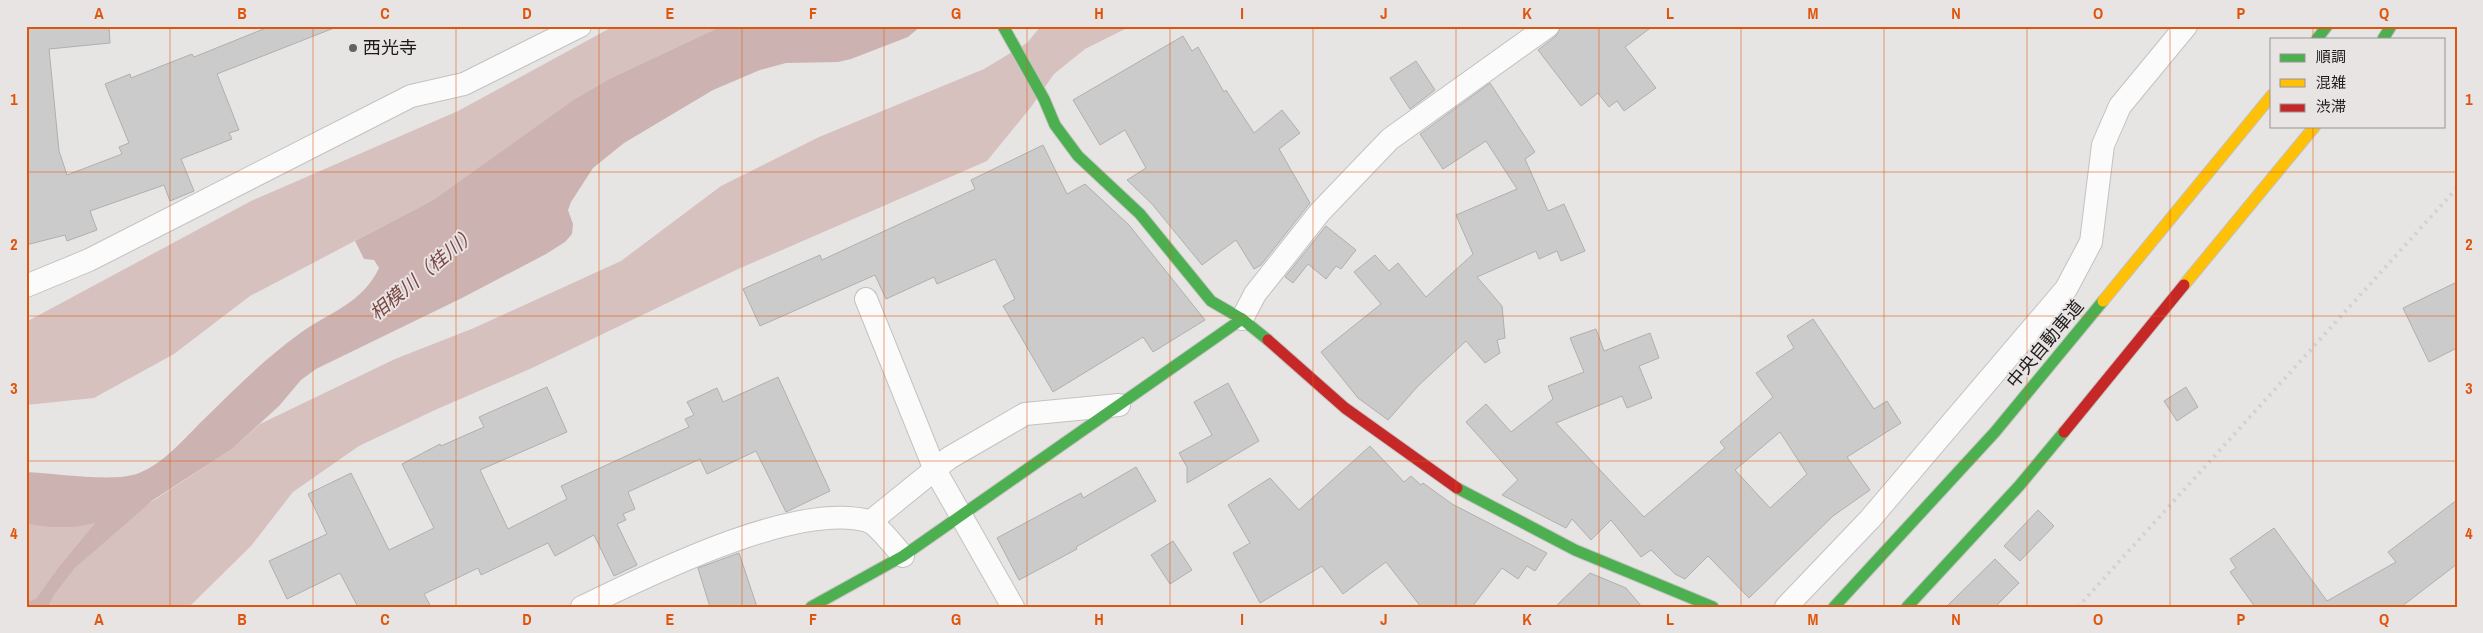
<svg xmlns="http://www.w3.org/2000/svg" width="2483" height="633" font-family="'Archivo Narrow','Noto Sans JP',sans-serif">
<style>
.forest{fill:#d6c1bf}
.water{fill:#ccb2b0}
.building{fill:#cccbcb;stroke:#b1afae;fill-rule:evenodd}
.lines{fill:none;stroke-linecap:round;stroke-linejoin:round}
.street-casing{stroke:#c3c2c1;stroke-width:24}
.fast-casing{stroke:#c3c2c1;stroke-width:13}
.slow-casing{stroke:#c3c2c1;stroke-width:13}
.jam-casing{stroke:#c3c2c1;stroke-width:13}
.street{stroke:#fbfbfb;stroke-width:22}
.fast{stroke:#4caf50;stroke-width:11}
.slow{stroke:#ffc107;stroke-width:11}
.jam{stroke:#c62828;stroke-width:11}
.rail{stroke:#d3d1d1;stroke-width:4;stroke-dasharray:2.5 5;stroke-linecap:butt}
.grid{fill:none;stroke:#de560d;stroke-width:1;stroke-opacity:0.55}
.poi-dot{fill:#646261;stroke:#e8e4e3;stroke-width:2}
.labels{text-anchor:middle;stroke-width:4;stroke-linejoin:round;paint-order:stroke}
.poi-label{font-size:18px;fill:#1d1c1b;stroke:#e8e4e3;text-anchor:start}
.street-label{font-size:18px;fill:#1d1c1b;stroke:#e8e4e3}
.water-label{font-size:19px;font-style:italic;fill:#7c4643;stroke:#e8e4e3}
.neatline{fill:none;stroke:#de560d;stroke-width:2}
.grid-label{font-size:16px;text-anchor:middle;font-weight:bold;fill:#de560d}
</style>
<rect width="100%" height="100%" fill="#e7e5e4"/>
<g class="forest">
<polygon points="614,26 722,26 609,79 573,100 433,200 250,296 174,354 94,398 26,405 26,322 251,201 458,111"/>
<polygon points="1041,26 1131,26 1085,49 1054,74 1031,107 987,161 736,270 532,368 435,410 359,446 293,492 251,546 189,607 48,607 55,594 75,568 142,508 232,449 260,424 395,359 474,328 621,261 721,186 819,137 984,69 1027,43"/>
<path d="M96,522L57,569L36,600L26,602V524C51,527 72,527 96,522Z"/>
</g>
<path class="water" d="M722,26H921L908,37L851,59L838,62L786,63L760,70L713,90L624,143L593,168L571,202L568,210L573,224L572,234L565,242L546,254L462,298L316,369L301,380L279,406L232,449L153,500L75,568L55,594L48,607H26V602L36,599L57,569L95,523L75,527H50L26,524V472C54,473 116,483 139,473C164,463 182,441 200,423C232,392 263,360 299,334C329,312 362,304 379,268L374,260L364,259L355,241L433,200L573,100L609,79Z"/>
<g class="building">
<polygon points="26,26 109,26 110,43 49,49 59,151 67,175 122,154 119,147 129,143 105,84 130,74 131,78 192,54 194,57 271,26 334,28 217,74 239,130 229,133 232,139 181,159 194,191 170,201 164,185 90,211 97,230 67,241 65,235 26,245"/>
<polygon points="1561,26 1653,26 1625,47 1656,88 1624,111 1617,101 1609,107 1598,93 1581,106 1538,50 1556,36"/>
<polygon points="1183,36 1192,51 1198,47 1224,92 1226,90 1254,133 1282,110 1300,133 1279,149 1310,203 1261,265 1254,269 1236,240 1202,265 1152,204 1127,180 1146,168 1125,130 1100,145 1073,100"/>
<polygon points="1416,61 1435,90 1410,109 1390,78"/>
<polygon points="1490,83 1535,152 1525,159 1548,211 1564,204 1585,251 1561,261 1557,251 1539,259 1536,251 1477,277 1502,306 1505,338 1497,340 1500,353 1485,363 1466,341 1418,386 1388,420 1358,398 1321,352 1381,304 1354,272 1375,255 1389,271 1398,263 1426,297 1473,254 1456,215 1517,189 1486,141 1443,169 1420,134"/>
<polygon points="1043,145 1067,194 1085,184 1129,225 1205,320 1153,352 1143,337 1053,392 1003,306 1015,299 995,259 937,284 934,277 886,299 875,275 760,326 743,289 820,255 822,260 975,189 971,180"/>
<polygon points="1326,226 1356,250 1341,269 1336,266 1326,279 1308,264 1293,283 1285,277"/>
<polygon points="2457,282 2457,348 2429,362 2403,308"/>
<path d="M1813,319L1874,409L1887,401L1901,423L1847,457L1870,490L1833,516L1749,598L1708,556L1685,579L1675,574L1651,550L1641,557L1611,520L1591,540L1572,519L1566,528L1502,495L1518,480L1466,422L1486,404L1511,432L1553,399L1548,386L1584,372L1570,338L1596,329L1604,351L1650,333L1659,358L1639,366L1652,398L1627,408L1622,396L1556,423L1644,517L1725,448L1720,442L1773,397L1756,373L1794,348L1787,336ZM1780,432L1807,474L1770,508L1735,470Z"/>
<polygon points="778,377 830,491 786,512 756,451 707,474 700,459 628,492 635,509 623,514 626,520 617,524 637,565 614,576 594,535 555,556 548,543 481,575 478,568 424,594 431,607 358,607 340,573 287,599 269,561 327,534 308,494 351,473 389,550 434,528 402,464 440,444 441,446 484,427 479,417 547,387 567,432 480,470 508,529 567,499 561,486 689,427 685,419 694,415 687,402 717,388 723,402"/>
<polygon points="1228,383 1259,441 1187,483 1187,467 1179,453 1212,435 1194,402"/>
<polygon points="2186,387 2198,407 2177,421 2164,401"/>
<polygon points="1370,446 1404,482 1411,476 1421,485 1423,483 1452,504 1547,553 1535,571 1527,566 1518,579 1502,568 1472,607 1421,607 1386,562 1343,594 1322,566 1260,603 1233,553 1250,543 1228,505 1270,478 1299,510"/>
<polygon points="1136,467 1156,501 1076,547 1077,549 1019,580 997,538 1081,493 1083,498"/>
<polygon points="2457,500 2457,564 2401,607 2255,607 2230,572 2236,568 2230,559 2274,528 2327,601 2396,562 2388,552"/>
<polygon points="2038,510 2054,526 2020,561 2004,546"/>
<polygon points="1173,541 1192,570 1170,584 1151,555"/>
<polygon points="739,553 757,607 710,607 698,568"/>
<polygon points="1995,559 2019,583 1995,607 1946,607"/>
<polygon points="1590,573 1626,588 1642,607 1555,607"/>
</g>
<g class="lines">
<defs>
<g id="street">
<polyline points="26,286 89,260 411,96 464,84 580,26"/>
<polyline points="866,299 935,470 1013,607"/>
<polyline points="1242,319 1255,294 1320,212 1390,139 1548,26"/>
<polyline points="870,522 949,458 1025,414 1119,405"/>
<path d="M582,607C649,575 796,501 868,521C877,524 895,547 903,556"/>
<polyline points="1786,607 1870,519 2066,289 2091,242 2103,145 2120,106 2186,26"/>
</g>
<g id="fast">
<polyline points="1003,26 1044,99 1055,125 1078,156 1140,214 1211,301 1242,319 1268,340"/>
<polyline points="2317,39 2327,26"/>
<polyline points="2383,39 2391,26"/>
<polyline points="1457,488 1575,550 1713,607"/>
<polyline points="811,607 903,556 1242,319"/>
<polyline points="1834,607 1995,432 2103,301"/>
<polyline points="1907,607 2019,486 2064,432"/>
</g>
<g id="slow">
<polyline points="2184,285 2315,126"/>
<polyline points="2103,301 2272,95"/>
</g>
<g id="jam">
<polyline points="1268,340 1345,408 1457,488"/>
<polyline points="2064,432 2184,285"/>
</g>
</defs>
<use href="#street" class="street-casing"/>
<use href="#fast" class="fast-casing"/>
<use href="#slow" class="slow-casing"/>
<use href="#jam" class="jam-casing"/>
<use href="#street" class="street"/>
<use href="#fast" class="fast"/>
<use href="#slow" class="slow"/>
<use href="#jam" class="jam"/>
<polyline class="rail" points="2078,607 2457,188"/>
</g>
<path class="grid" d="M170,26V607M313,26V607M456,26V607M599,26V607M742,26V607M884,26V607M1027,26V607M1170,26V607M1313,26V607M1456,26V607M1599,26V607M1741,26V607M1884,26V607M2027,26V607M2170,26V607M2313,26V39M2313,126V607M26,172H2457M26,316H2457M26,461H2457"/>
<circle class="poi-dot" cx="353" cy="48" r="5"/>
<g class="labels">
<g class="poi-label">
<text x="363" y="54">西光寺</text>
</g>
<g class="street-label">
<text transform="translate(2045 344) rotate(-50)" y="6">中央自動車道</text>
</g>
<g class="water-label">
<text transform="translate(423 273) rotate(-40)" y="7">相模川（桂川）</text>
</g>
</g>
<rect width="2483" height="633" fill="none" stroke="#e8e4e3" stroke-width="55"/>
<rect x="2270" y="38" width="175" height="90" fill="#e8e4e3" stroke="#979493"/>
<rect x="2280" y="54" width="25" height="8" fill="#4caf50" stroke="#979493"/>
<text x="2316" y="62" font-size="15" fill="#1d1c1b">順調</text>
<rect x="2280" y="79" width="25" height="8" fill="#ffc107" stroke="#979493"/>
<text x="2316" y="88" font-size="15" fill="#1d1c1b">混雑</text>
<rect x="2280" y="104" width="25" height="8" fill="#c62828" stroke="#979493"/>
<text x="2316" y="112" font-size="15" fill="#1d1c1b">渋滞</text>
<rect x="28" y="28" width="2428" height="578" class="neatline"/>
<g class="grid-label">
<text x="99" y="19">A</text>
<text x="242" y="19">B</text>
<text x="385" y="19">C</text>
<text x="527" y="19">D</text>
<text x="670" y="19">E</text>
<text x="813" y="19">F</text>
<text x="956" y="19">G</text>
<text x="1099" y="19">H</text>
<text x="1242" y="19">I</text>
<text x="1384" y="19">J</text>
<text x="1527" y="19">K</text>
<text x="1670" y="19">L</text>
<text x="1813" y="19">M</text>
<text x="1956" y="19">N</text>
<text x="2098" y="19">O</text>
<text x="2241" y="19">P</text>
<text x="2384" y="19">Q</text>
<text x="14" y="105">1</text>
<text x="2469" y="105">1</text>
<text x="14" y="250">2</text>
<text x="2469" y="250">2</text>
<text x="14" y="394">3</text>
<text x="2469" y="394">3</text>
<text x="14" y="539">4</text>
<text x="2469" y="539">4</text>
<text x="99" y="625">A</text>
<text x="242" y="625">B</text>
<text x="385" y="625">C</text>
<text x="527" y="625">D</text>
<text x="670" y="625">E</text>
<text x="813" y="625">F</text>
<text x="956" y="625">G</text>
<text x="1099" y="625">H</text>
<text x="1242" y="625">I</text>
<text x="1384" y="625">J</text>
<text x="1527" y="625">K</text>
<text x="1670" y="625">L</text>
<text x="1813" y="625">M</text>
<text x="1956" y="625">N</text>
<text x="2098" y="625">O</text>
<text x="2241" y="625">P</text>
<text x="2384" y="625">Q</text>
</g>
</svg>
